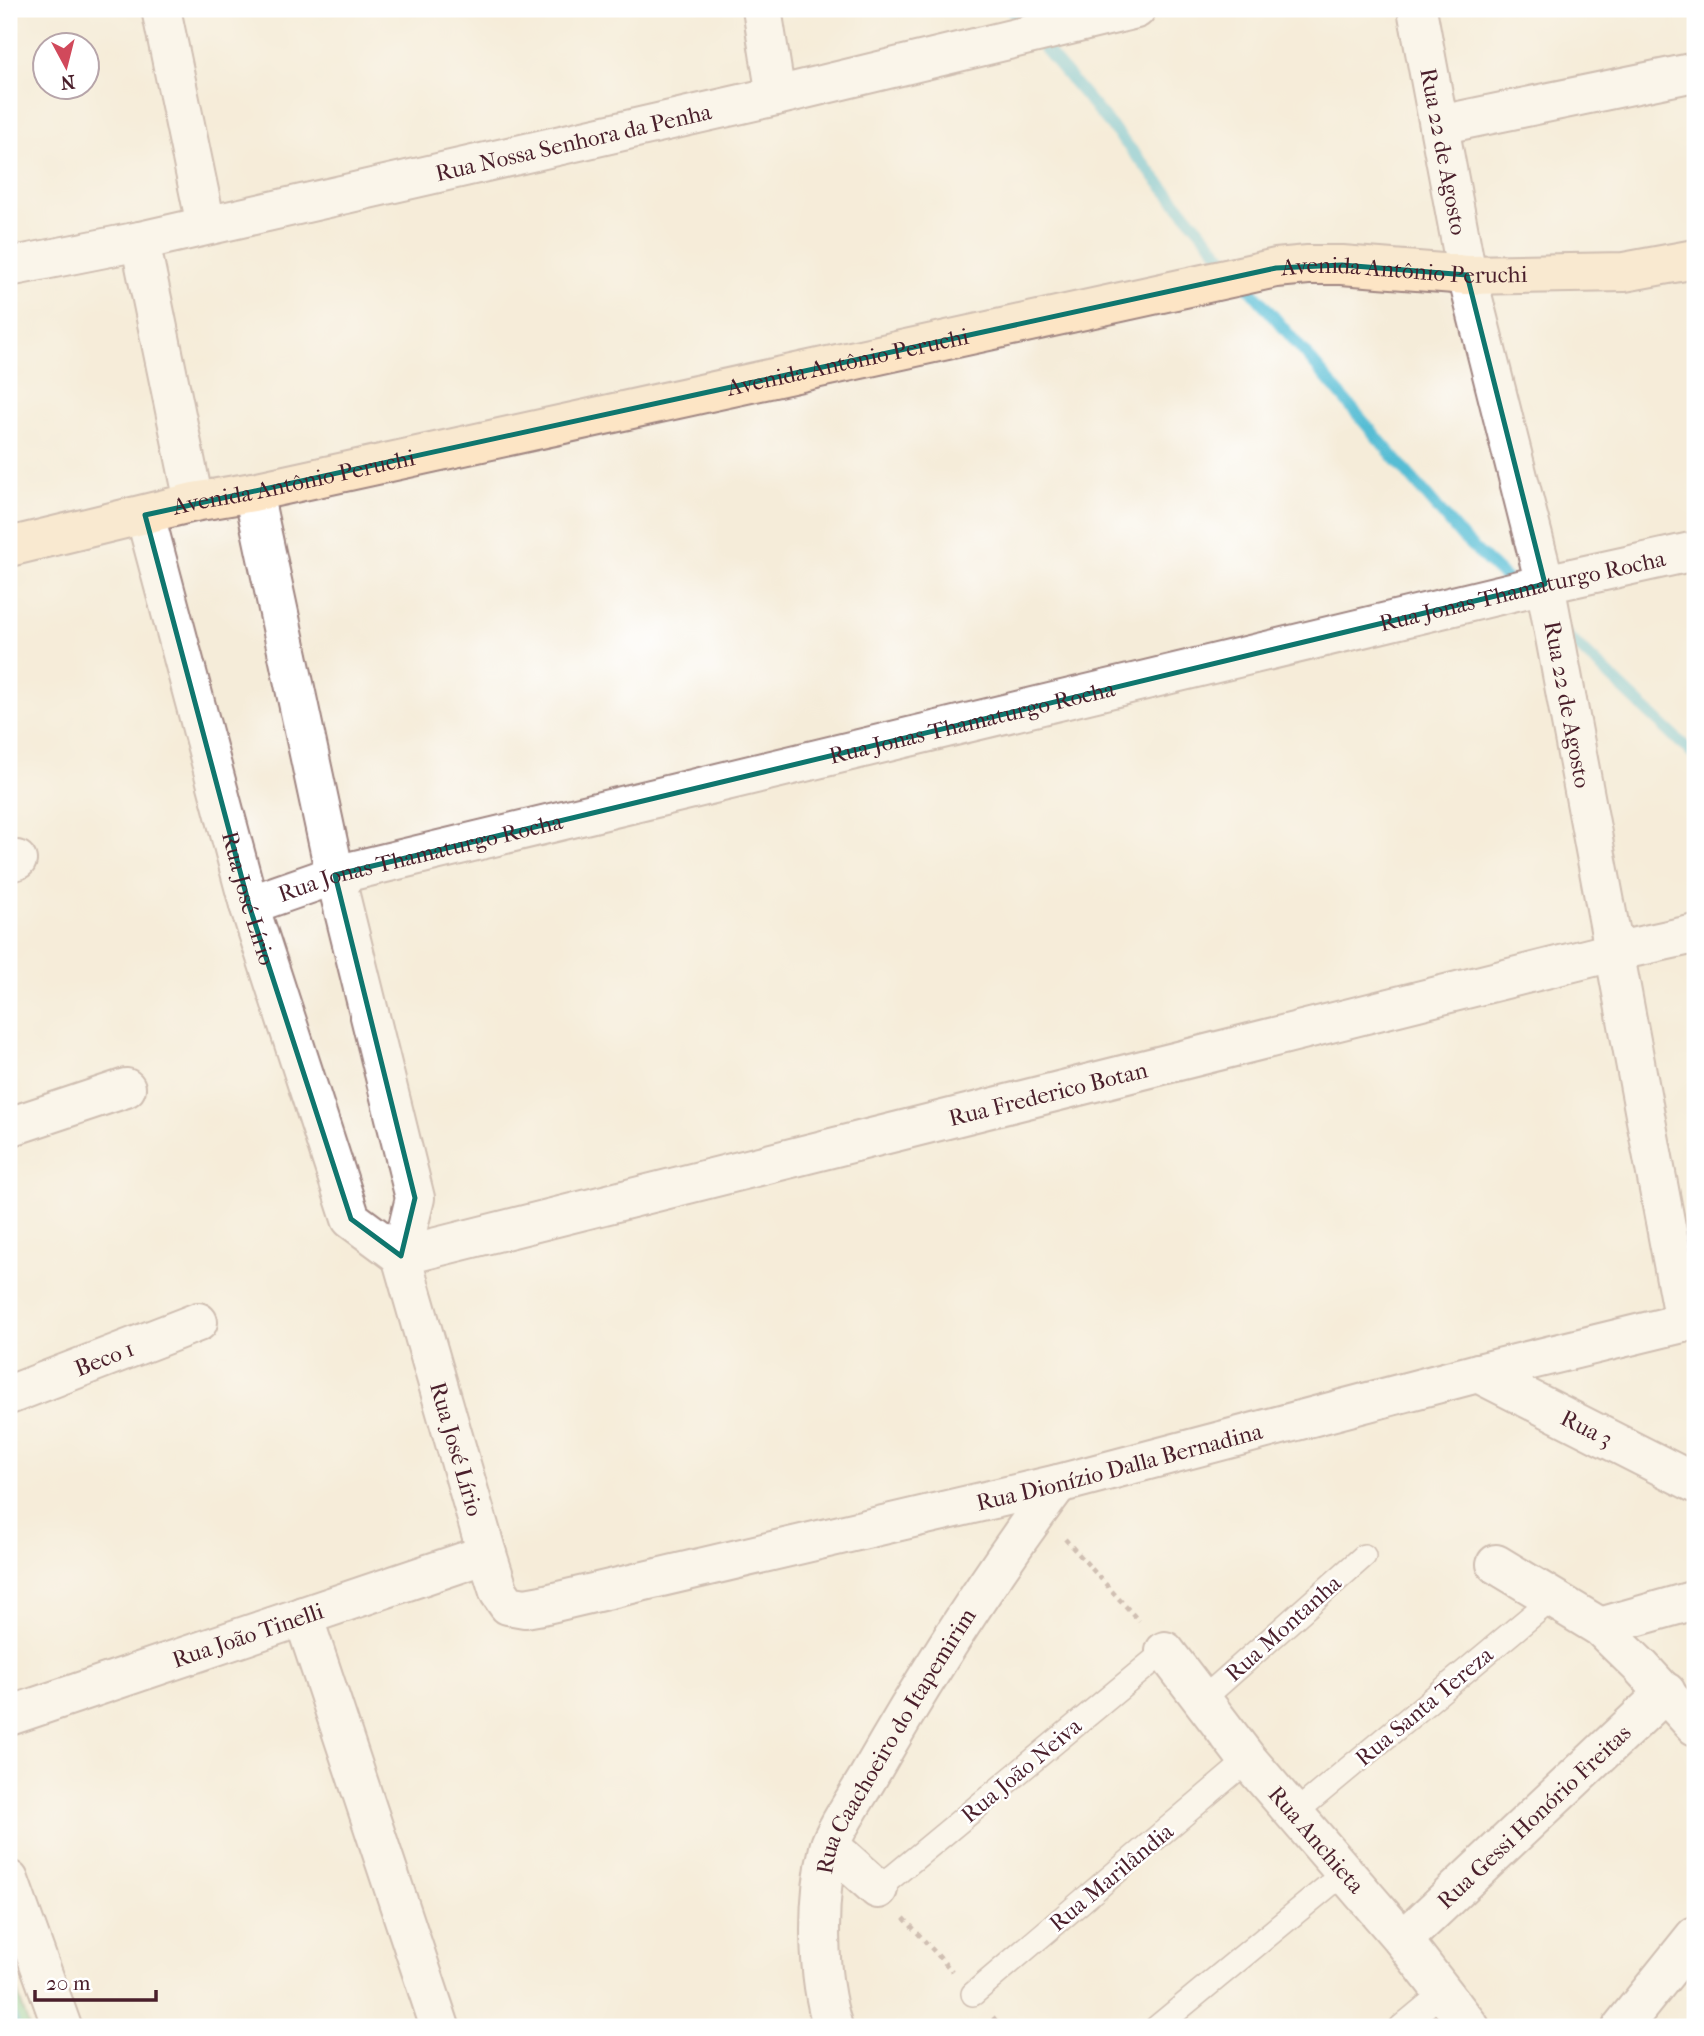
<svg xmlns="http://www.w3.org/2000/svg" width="1704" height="2036" font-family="'IM FELL French Canon',serif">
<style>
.green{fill:#76ce93;stroke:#60765f;stroke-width:2}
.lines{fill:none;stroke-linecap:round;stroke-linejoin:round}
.stream{stroke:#57bdd4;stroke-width:12}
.lane-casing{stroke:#a08682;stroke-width:26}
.street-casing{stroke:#a08682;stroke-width:42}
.secondary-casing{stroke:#a08682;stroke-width:42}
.path{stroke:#a08682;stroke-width:4.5;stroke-dasharray:5 5;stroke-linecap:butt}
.lane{stroke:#fff;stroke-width:23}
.street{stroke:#fff;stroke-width:38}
.secondary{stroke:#fde5c5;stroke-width:38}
.marked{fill:none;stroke:#0f766e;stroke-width:5;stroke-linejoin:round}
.labels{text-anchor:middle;stroke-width:5;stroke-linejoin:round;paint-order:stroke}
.street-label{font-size:23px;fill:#4a1f2b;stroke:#fff}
</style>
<rect width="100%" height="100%" fill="#fff"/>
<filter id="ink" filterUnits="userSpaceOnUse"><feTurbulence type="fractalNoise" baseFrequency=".0143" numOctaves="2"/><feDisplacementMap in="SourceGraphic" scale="14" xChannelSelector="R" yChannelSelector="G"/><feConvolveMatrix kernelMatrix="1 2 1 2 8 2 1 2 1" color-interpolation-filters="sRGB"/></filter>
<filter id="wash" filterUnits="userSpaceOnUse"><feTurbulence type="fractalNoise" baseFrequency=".00686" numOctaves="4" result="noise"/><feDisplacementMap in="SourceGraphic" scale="28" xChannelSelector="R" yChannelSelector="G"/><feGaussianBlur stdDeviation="1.57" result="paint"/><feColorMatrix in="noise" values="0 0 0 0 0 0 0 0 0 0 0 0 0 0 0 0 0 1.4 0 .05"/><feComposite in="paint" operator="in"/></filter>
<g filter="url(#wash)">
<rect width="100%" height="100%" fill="#f5ecd9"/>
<polygon class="green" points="9,1967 29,2027 9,2027"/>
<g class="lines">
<g class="stream">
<polyline points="1011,9 1463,538 1514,586"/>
<polyline points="1565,634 1695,756"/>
<polyline points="9,2011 15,2027"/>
</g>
</g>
</g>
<g filter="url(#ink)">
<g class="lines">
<defs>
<g id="lane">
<polyline points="1202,1700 1364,1556"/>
<polyline points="1295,1813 1552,1599"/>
<polyline points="878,1889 1165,1651"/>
<polyline points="973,1994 1248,1760"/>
<polyline points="1157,2027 1345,1872"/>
<polyline points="1401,2027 1442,1993"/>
</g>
<g id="street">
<polyline points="161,9 206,225"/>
<polyline points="762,9 776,96"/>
<path id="s1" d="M1417,9L1467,275L1545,584L1684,1322"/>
<polyline points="1439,125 1695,72"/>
<polyline points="140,241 194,502"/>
<path id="s2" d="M9,267L140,241L776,96L1136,9"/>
<path id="s3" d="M253,492L335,875L415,1198L401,1256L487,1554L499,1592L508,1605L525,1608L542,1605L1058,1484L1478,1373L1695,1320"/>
<path id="s4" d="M145,515L249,905L351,1219L401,1256L1613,952L1695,934"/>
<polyline points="9,862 17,860"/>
<path id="s5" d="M249,905L335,875L1545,584L1695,551"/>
<polyline points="9,1127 126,1088"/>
<path id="s6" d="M1478,1373L1695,1483"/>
<path id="s7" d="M9,1395L198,1322"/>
<polyline points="1496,1564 1600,1627 1641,1667 1695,1726"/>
<polyline points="303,1616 440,2027"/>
<polyline points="1600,1627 1695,1600"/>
<path id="s8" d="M1165,1651L1248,1760L1403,1940L1470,2027"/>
<path id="s9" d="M9,1716L487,1554"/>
<polyline points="830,1846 878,1889"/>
<polyline points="9,1880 62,2027"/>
<path id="s10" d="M1403,1940L1666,1692"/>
<path id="s11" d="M833,2027C817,1976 816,1900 829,1848C834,1830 860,1792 870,1774C927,1674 989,1577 1058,1484"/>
<polyline points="1622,2027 1695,1936"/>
</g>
<g id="secondary">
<path id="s12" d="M9,547L194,502L253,492L1276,268L1308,265H1342L1467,275L1624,272L1695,259"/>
</g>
</defs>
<use href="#lane" class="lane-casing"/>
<use href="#street" class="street-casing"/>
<use href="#secondary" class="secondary-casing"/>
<g class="path">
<polyline points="1065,1539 1139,1621"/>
<polyline points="904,1918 952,1971"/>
<polyline points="993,2017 1001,2027"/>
</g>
<use href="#lane" class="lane"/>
<use href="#street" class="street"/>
<use href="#secondary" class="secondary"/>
</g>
</g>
<path d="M0 0H1704V2036H0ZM1342,265L1467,275L1545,584L335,875L415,1198L401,1256L351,1219L249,905L145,515L1276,268Z" fill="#f5ecd9" fill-opacity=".55" fill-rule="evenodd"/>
<path class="marked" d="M1342,265L1467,275L1545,584L335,875L415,1198L401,1256L351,1219L249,905L145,515L1276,268Z"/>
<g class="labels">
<g class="street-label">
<text dy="8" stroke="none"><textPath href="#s2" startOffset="578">Rua Nossa Senhora da Penha</textPath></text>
<text dy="8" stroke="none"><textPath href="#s1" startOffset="145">Rua 22 de Agosto</textPath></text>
<text dy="8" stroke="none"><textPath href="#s12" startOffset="1426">Avenida Antônio Peruchi</textPath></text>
<text dy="8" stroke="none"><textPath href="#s12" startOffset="859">Avenida Antônio Peruchi</textPath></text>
<text dy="8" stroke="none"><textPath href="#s12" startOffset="292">Avenida Antônio Peruchi</textPath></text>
<text dy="8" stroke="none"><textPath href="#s5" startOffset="1312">Rua Jonas Thamaturgo Rocha</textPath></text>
<text dy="8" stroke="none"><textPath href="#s1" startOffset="712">Rua 22 de Agosto</textPath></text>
<text dy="8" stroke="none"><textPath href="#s5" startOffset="746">Rua Jonas Thamaturgo Rocha</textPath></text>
<text dy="8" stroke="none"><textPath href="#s5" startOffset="178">Rua Jonas Thamaturgo Rocha</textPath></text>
<text dy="8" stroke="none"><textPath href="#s4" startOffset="397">Rua José Lírio</textPath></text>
<text dy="8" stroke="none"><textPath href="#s4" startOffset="1463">Rua Frederico Botan</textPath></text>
<text dy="8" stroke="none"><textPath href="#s7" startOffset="102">Beco 1</textPath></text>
<text dy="8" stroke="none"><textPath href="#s6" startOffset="122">Rua 3</textPath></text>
<text dy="8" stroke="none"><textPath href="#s3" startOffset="985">Rua José Lírio</textPath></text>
<text dy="8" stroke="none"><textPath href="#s3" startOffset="1778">Rua Dionízio Dalla Bernadina</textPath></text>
<text transform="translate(1283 1628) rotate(-42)" y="8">Rua Montanha</text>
<text dy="8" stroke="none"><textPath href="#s9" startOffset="252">Rua João Tinelli</textPath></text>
<text transform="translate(1424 1706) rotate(-40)" y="8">Rua Santa Tereza</text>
<text dy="8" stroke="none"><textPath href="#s11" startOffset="306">Rua Caachoeiro do Itapemirim</textPath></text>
<text transform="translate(1021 1770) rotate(-40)" y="8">Rua João Neiva</text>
<text dy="8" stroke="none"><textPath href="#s10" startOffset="180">Rua Gessi Honório Freitas</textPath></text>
<text dy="8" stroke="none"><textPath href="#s8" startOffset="242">Rua Anchieta</textPath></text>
<text transform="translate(1111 1877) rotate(-40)" y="8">Rua Marilândia</text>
</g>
</g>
<rect width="1704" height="2036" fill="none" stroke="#fff" stroke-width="35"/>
<g transform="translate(66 66) rotate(173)"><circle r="33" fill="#ffffff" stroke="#b7a5aa" stroke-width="2"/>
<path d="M0-5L12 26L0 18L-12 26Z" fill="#d1495b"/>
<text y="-10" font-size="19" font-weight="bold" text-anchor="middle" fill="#4a1f2b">N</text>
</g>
<path d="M35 1990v10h121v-10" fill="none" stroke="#4a1f2b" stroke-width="3.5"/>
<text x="46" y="1990" font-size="21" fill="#4a1f2b" stroke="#ffffff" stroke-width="5" paint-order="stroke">20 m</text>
</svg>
